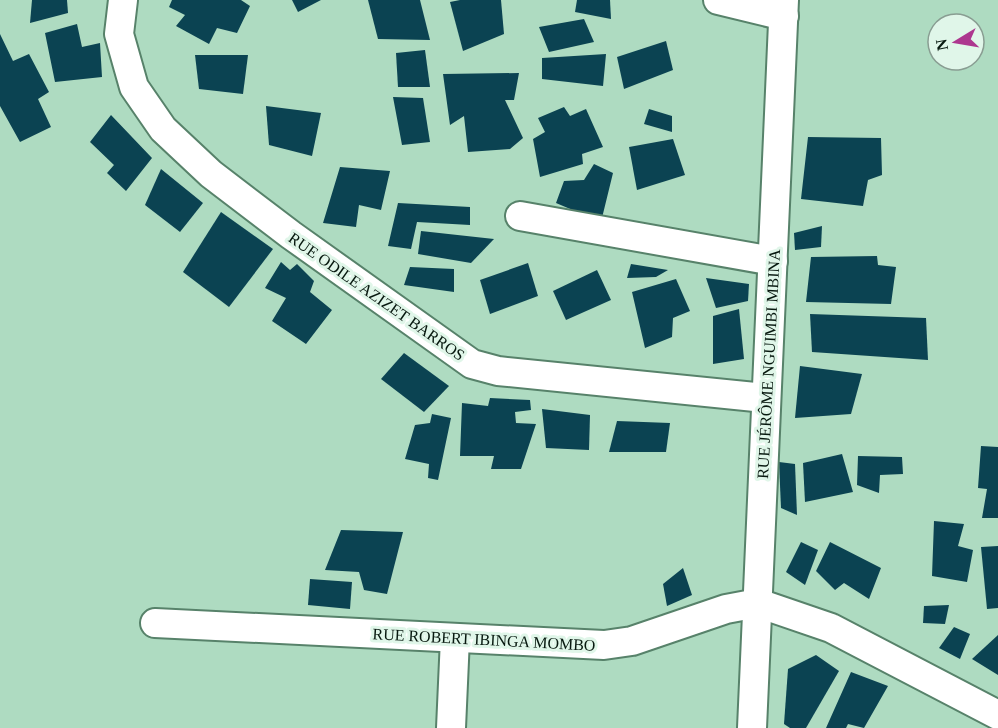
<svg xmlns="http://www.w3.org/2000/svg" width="998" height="728" font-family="'Times New Roman',serif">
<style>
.building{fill:#0b4352}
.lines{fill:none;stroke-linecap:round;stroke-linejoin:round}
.minor-casing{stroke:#57826a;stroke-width:32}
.minor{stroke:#fff;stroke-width:28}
.labels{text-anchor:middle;stroke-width:6;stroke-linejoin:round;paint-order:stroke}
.street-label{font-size:16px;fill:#07180f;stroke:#e0f6e9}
</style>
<rect width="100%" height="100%" fill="#aedbc1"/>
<g class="building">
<polygon points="32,0 67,0 68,13 30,23"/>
<polygon points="172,0 241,0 250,6 237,33 217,28 209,44 176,26 185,15 169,7"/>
<polygon points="292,0 321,0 298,12"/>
<polygon points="368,0 420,0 430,40 378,39"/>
<polygon points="460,0 501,0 504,34 463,51 450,2"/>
<polygon points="577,0 610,0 611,19 575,12"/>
<polygon points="584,19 594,42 549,52 539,27"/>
<polygon points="77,24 82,47 100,43 102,77 55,82 45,33"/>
<polygon points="0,34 13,61 29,54 49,92 38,99 51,127 20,142 0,106"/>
<polygon points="666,41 673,70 624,89 617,57"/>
<polygon points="425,50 430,87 398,87 396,53"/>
<polygon points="606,54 603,86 542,79 542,58"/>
<polygon points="195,55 248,55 243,94 199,89"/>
<polygon points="519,73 514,100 505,100 523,138 510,149 468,152 464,116 450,125 443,74"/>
<polygon points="393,97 423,98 430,142 402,145"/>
<polygon points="266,106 321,113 312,156 269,145"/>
<polygon points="564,107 570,116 586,109 603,147 582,154 583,164 540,177 533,139 545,132 538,118"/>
<polygon points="649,109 672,116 672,132 644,124"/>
<polygon points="111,115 152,158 126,191 107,173 114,165 90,142"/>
<polygon points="808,137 881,138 882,175 868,180 863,206 801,199"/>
<polygon points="673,139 685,175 637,190 629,147"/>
<polygon points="594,164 613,173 601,222 556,203 564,181 584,180"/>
<polygon points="340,167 390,171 381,210 359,205 356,227 323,223"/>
<polygon points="161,169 203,203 180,232 145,205"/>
<polygon points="398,203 470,207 470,225 417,222 411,249 388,246"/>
<polygon points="221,212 273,249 229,307 183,272"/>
<polygon points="822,226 821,247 795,250 794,233"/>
<polygon points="421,231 494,239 471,263 418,254"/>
<polygon points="877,256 878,265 896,267 891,304 806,302 811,257"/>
<polygon points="281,262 290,270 297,264 314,281 310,292 332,310 306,344 272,321 286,298 265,288"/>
<polygon points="528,263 538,296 490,314 480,280"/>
<polygon points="631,264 668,270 656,277 627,278"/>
<polygon points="410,267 454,269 454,292 404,285"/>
<polygon points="597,270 611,300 566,320 553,291"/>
<polygon points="706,278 749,284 748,301 716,308"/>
<polygon points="676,279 690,311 673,318 672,337 645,348 632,292"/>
<polygon points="739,309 744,359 713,364 713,316"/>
<polygon points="810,314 926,318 928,360 812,352"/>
<polygon points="404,353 449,386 424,412 381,379"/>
<polygon points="800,366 862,374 851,414 795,418"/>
<polygon points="490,398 530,400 531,410 515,412 516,423 536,424 521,469 491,469 494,456 460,456 462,403 488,406"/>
<polygon points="542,409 590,415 589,450 546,448"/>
<polygon points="432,414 451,418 438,480 428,478 429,464 405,459 415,425 430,423"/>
<polygon points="617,421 670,423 666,452 609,452"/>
<polygon points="981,446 998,447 998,518 982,518 987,489 978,488"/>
<polygon points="842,454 853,492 805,502 803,463"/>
<polygon points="858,456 902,457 903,474 880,475 879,493 857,485"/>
<polygon points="779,462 795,464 797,515 781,508"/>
<polygon points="934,521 964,524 958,546 973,550 967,582 932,576"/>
<polygon points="341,530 403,532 387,594 364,590 359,572 325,570"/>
<polygon points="801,542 818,550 805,585 786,572"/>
<polygon points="830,542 881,568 869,599 844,583 835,590 816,571"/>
<polygon points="998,546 998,608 987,609 981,547"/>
<polygon points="683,568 692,595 667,606 663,584"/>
<polygon points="310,579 352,582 350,609 308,605"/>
<polygon points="949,605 945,624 923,623 924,606"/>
<polygon points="954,627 970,634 960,659 939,648"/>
<polygon points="998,635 998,675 972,659"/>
<polygon points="816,655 839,671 806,728 790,728 784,724 788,669"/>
<polygon points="851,672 888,686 864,728 848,724 846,728 826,728"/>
</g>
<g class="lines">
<defs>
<g id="minor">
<polyline points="123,0 119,34 134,87 163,129 211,174 291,235 472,364 498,371 765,398"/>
<polyline points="718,0 784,16"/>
<polyline points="520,216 773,261"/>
<polyline points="155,623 604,645 632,641 726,609 758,603 831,628 998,715"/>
<polyline points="451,728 455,638"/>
<polyline points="752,728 784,0"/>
</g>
</defs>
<use href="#minor" class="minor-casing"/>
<use href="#minor" class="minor"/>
</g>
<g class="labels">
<g class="street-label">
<text transform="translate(377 296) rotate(35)" y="6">RUE ODILE AZIZET BARROS</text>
<text transform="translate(768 364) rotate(-87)" y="6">RUE JÉRÔME NGUIMBI MBINA</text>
<text transform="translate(484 639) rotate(3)" y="6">RUE ROBERT IBINGA MOMBO</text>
</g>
</g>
<g transform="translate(956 42) rotate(259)"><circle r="28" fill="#e0f6e9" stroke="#899d92" stroke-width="1.5"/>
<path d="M0-4.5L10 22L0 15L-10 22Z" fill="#ad378f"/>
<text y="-9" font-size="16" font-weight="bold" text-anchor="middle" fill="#07180f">N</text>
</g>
</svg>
